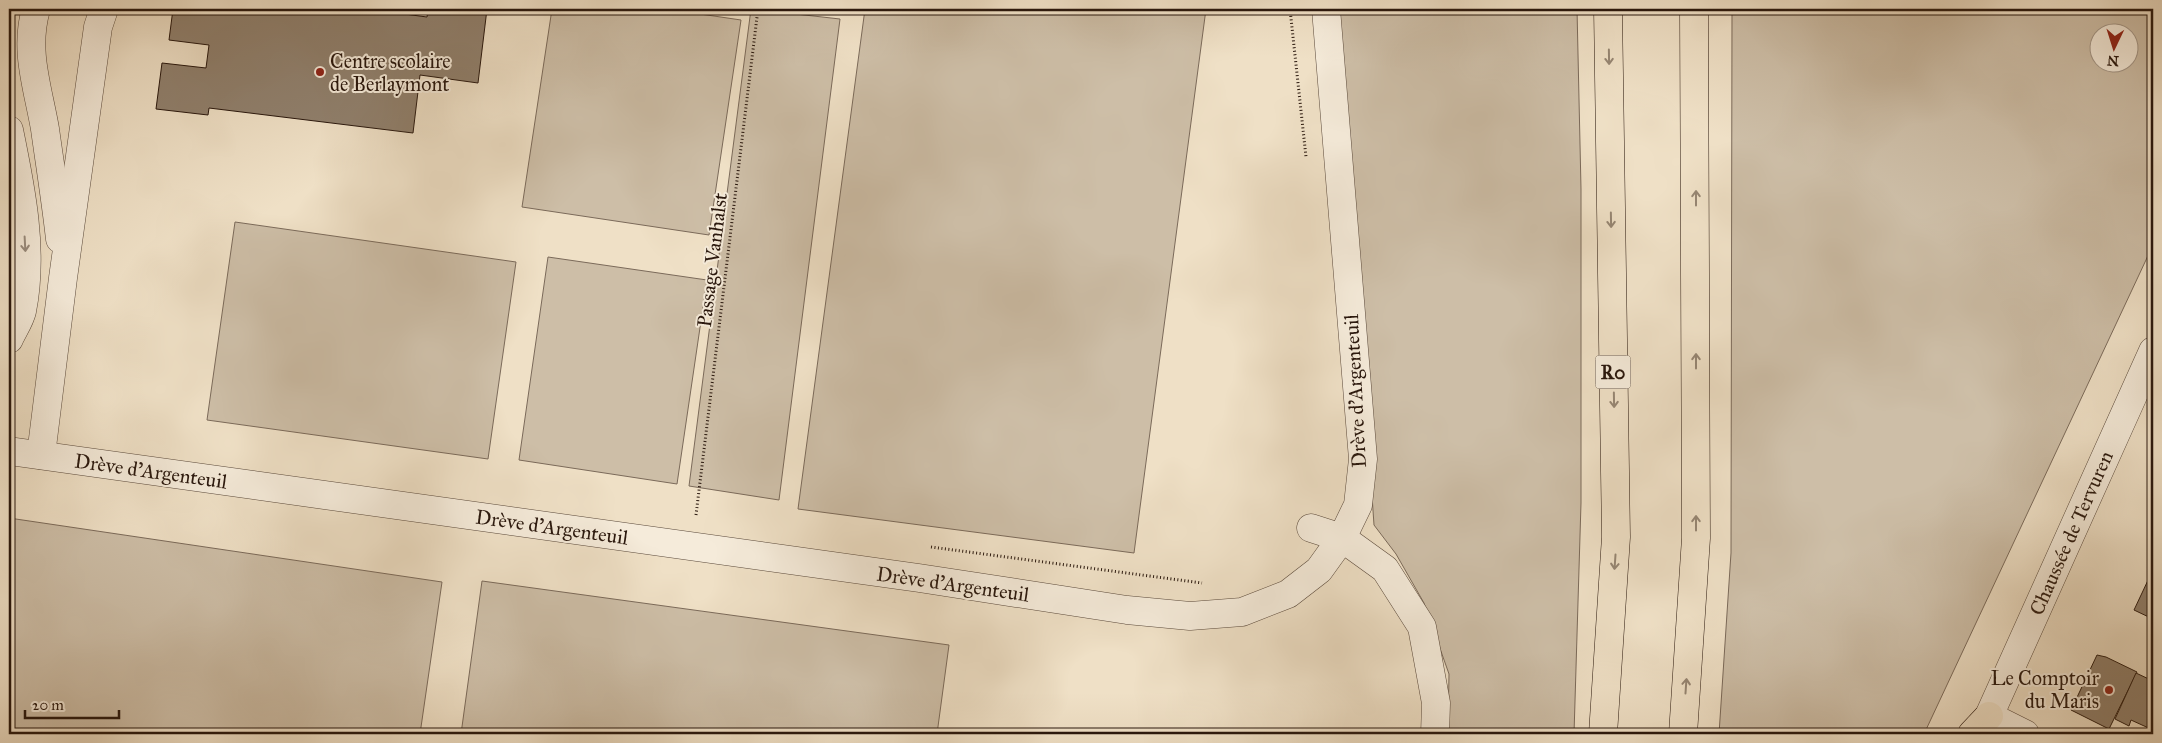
<svg xmlns="http://www.w3.org/2000/svg" width="2162" height="743" font-family="'IM FELL Great Primer',serif">
<style>
.green{fill:#cdbea7;stroke:#7b6a5a;fill-rule:evenodd}
.building{fill:#90806d;stroke:#29170d}
.lines{fill:none;stroke-linecap:round;stroke-linejoin:round}
.minor-casing{stroke:#5a493b;stroke-width:29}
.highway-casing{stroke:#29170d;stroke-width:29}
.path{stroke:#29170d;stroke-width:3;stroke-dasharray:1 2.5;stroke-linecap:butt}
.minor{stroke:#f5ebda;stroke-width:28}
.highway{stroke:#efe0c6;stroke-width:28}
.oneway{stroke:#968673}
.oneway2{stroke:#998c7e}
.poi-dot{fill:#8f2418;stroke:#f5ebda;stroke-width:2}
.labels{text-anchor:middle;stroke-width:4;stroke-linejoin:round;paint-order:stroke}
.shield{fill:#f5ebda;stroke:#66574a;stroke-width:1}
.shield-label{font-size:19px;font-weight:bold;fill:#29170d}
.poi-label{font-size:20px;fill:#29170d;stroke:#f5ebda;text-anchor:start}
.street-label{font-size:20px;fill:#29170d;stroke:#f5ebda}
</style>
<rect width="100%" height="100%" fill="#efe0c6"/>
<filter id="stains"><feTurbulence type="fractalNoise" baseFrequency=".004" numOctaves="4"/><feColorMatrix values="0 0 0 0 .2 0 0 0 0 .09 0 0 0 0 .02 0 0 0 .5 -.17"/></filter>
<radialGradient id="worn" r=".72"><stop offset=".6" stop-color="#630" stop-opacity="0"/><stop offset="1" stop-color="#630" stop-opacity=".3"/></radialGradient>
<g class="green">
<polygon points="552,9 666,9 741,20 709,235 522,207"/>
<polygon points="751,9 840,19 779,500 689,486"/>
<polygon points="865,9 1206,9 1134,553 798,509"/>
<polygon points="1339,9 1577,9 1581,189 1581,503 1574,734 1448,734 1449,674 1424,603 1396,554 1374,525"/>
<path d="M1732,9H2153V245L1924,734H1719L1731,553ZM2130,32V62H2100V32Z"/>
<polygon points="235,222 516,262 488,459 207,420"/>
<polygon points="548,257 707,280 677,484 519,460"/>
<polygon points="9,518 442,582 420,734 9,734"/>
<polygon points="482,581 949,645 937,734 461,734"/>
</g>
<g class="building">
<polygon points="173,9 367,9 427,17 428,9 487,9 478,83 420,75 413,133 209,108 208,115 156,109 162,63 206,68 209,45 169,40"/>
<polygon points="2150,576 2153,577 2153,619 2134,610"/>
<polygon points="2097,655 2106,657 2137,672 2109,729 2071,710"/>
<polygon points="2136,673 2153,681 2153,730 2131,720 2129,726 2115,719"/>
</g>
<g class="lines">
<defs>
<g id="minor">
<path d="M36,9C24,51 38,88 45,129C50,165 56,203 60,239"/>
<path d="M9,130C21,188 34,252 22,311C20,320 13,330 9,339"/>
<polyline points="9,451 919,578 1127,610 1190,616 1242,612 1288,594 1319,570 1342,538 1358,505 1363,459 1326,9"/>
<polyline points="41,455 63,278 98,27 104,9"/>
<polyline points="1311,528 1342,538 1385,569 1422,627 1436,703 1435,734"/>
<polyline points="1989,716 2025,734"/>
<polyline points="1983,734 1989,716 2153,351"/>
</g>
<g id="highway">
<polyline points="1603,734 1616,537 1608,9"/>
<polyline points="1683,734 1696,538 1694,9"/>
<polyline points="1972,734 1989,716"/>
</g>
</defs>
<use href="#minor" class="minor-casing"/>
<use href="#highway" class="highway-casing"/>
<g class="path">
<polyline points="1290,9 1306,157"/>
<polyline points="696,515 758,9"/>
<polyline points="931,547 1202,583"/>
</g>
<use href="#minor" class="minor"/>
<use href="#highway" class="highway"/>
</g>
<defs><path id="oneway-shaft" d="M-6 0H5M1.5-3L5.5 0L1.5 3" fill="none" stroke-width="1.6" stroke-linecap="round" stroke-linejoin="round" transform="scale(1.25)"/></defs>
<g class="oneway">
<use href="#oneway-shaft" transform="translate(1609 57) rotate(89)"/>
<use href="#oneway-shaft" transform="translate(1696 198) rotate(-90)"/>
<use href="#oneway-shaft" transform="translate(1611 220) rotate(89)"/>
<use href="#oneway-shaft" transform="translate(1696 361) rotate(-90)"/>
<use href="#oneway-shaft" transform="translate(1614 400) rotate(89)"/>
<use href="#oneway-shaft" transform="translate(1696 523) rotate(-90)"/>
<use href="#oneway-shaft" transform="translate(1615 562) rotate(94)"/>
<use href="#oneway-shaft" transform="translate(1686 686) rotate(-86)"/>
</g>
<use class="oneway2" href="#oneway-shaft" transform="translate(25 244) rotate(87)"/>
<g class="poi-dot">
<circle cx="320" cy="72" r="5"/>
<circle cx="2109" cy="690" r="5"/>
</g>
<g class="labels">
<rect class="shield" x="1595.5" y="355.5" width="35" height="33" rx="4"/>
<g class="shield-label">
<text x="1613" y="379">R0</text>
</g>
<g class="poi-label">
<text x="330" y="68">Centre scolaire<tspan x="330" dy="23">de Berlaymont</tspan></text>
<text x="2099" y="685" text-anchor="end">Le Comptoir<tspan x="2099" dy="23">du Maris</tspan></text>
</g>
<g class="street-label">
<text transform="translate(712 260) rotate(-83)" y="7">Passage Vanhalst</text>
<text transform="translate(1355 391) rotate(-93)" y="7">Drève d'Argenteuil</text>
<text transform="translate(151 471) rotate(8)" y="7">Drève d'Argenteuil</text>
<text transform="translate(552 527) rotate(8)" y="7">Drève d'Argenteuil</text>
<text transform="translate(2071 533) rotate(-66)" y="7">Chaussée de Tervuren</text>
<text transform="translate(953 584) rotate(8)" y="7">Drève d'Argenteuil</text>
</g>
</g>
<rect width="2162" height="743" fill="none" stroke="#efe0c6" stroke-width="30"/>
<rect x="10" y="10" width="2142" height="723" fill="none" stroke="#29170d" stroke-width="2.5"/>
<rect x="15" y="15" width="2132" height="713" fill="none" stroke="#29170d"/>
<g transform="translate(2114 48) rotate(184)"><circle r="24" fill="#f5ebda" stroke="#a39688"/>
<path d="M0-4L9 19L0 12L-9 19Z" fill="#8f2418"/>
<text y="-8" font-size="14" font-weight="bold" text-anchor="middle" fill="#29170d">N</text>
</g>
<path d="M25 710v8h94v-8" fill="none" stroke="#29170d" stroke-width="2.5"/>
<text x="32" y="710" font-size="15" fill="#29170d" stroke="#f5ebda" stroke-width="4" paint-order="stroke">20 m</text>
<rect width="100%" height="100%" filter="url(#stains)"/>
<rect width="100%" height="100%" fill="url(#worn)"/>
</svg>
